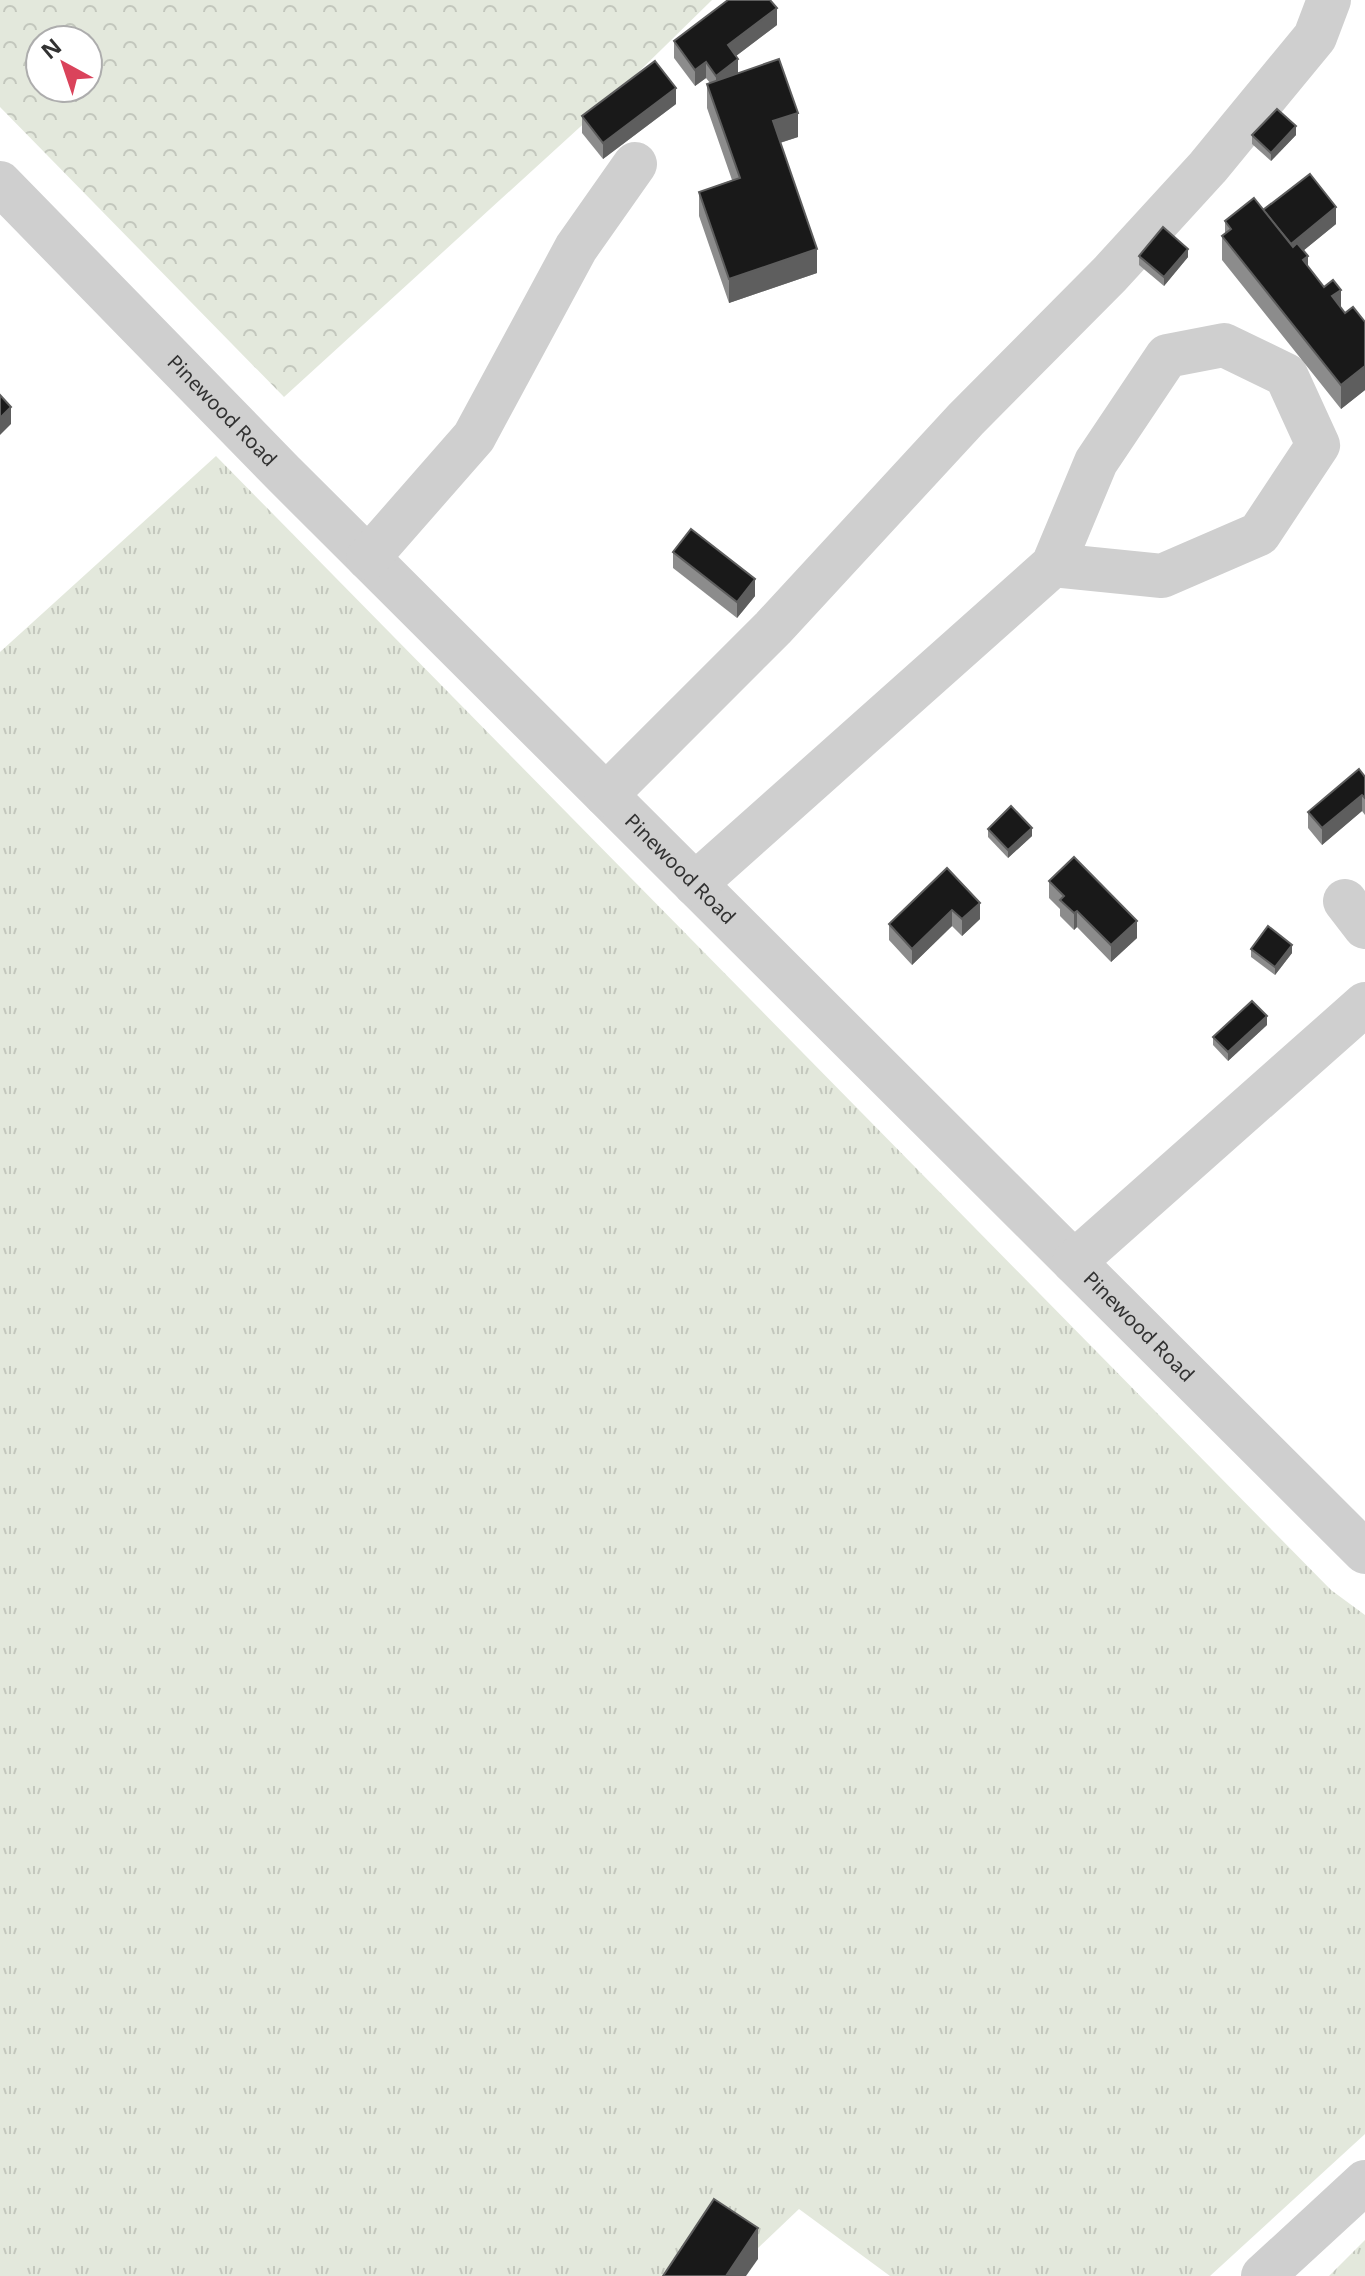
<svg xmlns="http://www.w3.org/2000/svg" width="1365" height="2276" font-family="'Noto Sans',sans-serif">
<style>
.grass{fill:url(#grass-tufts)}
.forest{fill:url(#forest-crowns);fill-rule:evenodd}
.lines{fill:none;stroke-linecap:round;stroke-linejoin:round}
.minor{stroke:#cfcfcf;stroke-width:44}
.wall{fill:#8c8c8c}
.shaded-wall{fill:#5e5e5e}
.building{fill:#191919;stroke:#5e5e5e;stroke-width:2}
.labels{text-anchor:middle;stroke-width:8;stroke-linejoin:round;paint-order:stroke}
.street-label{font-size:20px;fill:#323232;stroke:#fff}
</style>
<defs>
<pattern id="grass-tufts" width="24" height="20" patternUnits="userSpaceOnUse" patternTransform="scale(2)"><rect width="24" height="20" fill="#e3e8dc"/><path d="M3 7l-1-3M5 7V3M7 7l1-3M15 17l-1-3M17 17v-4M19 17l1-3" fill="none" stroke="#c3c7bd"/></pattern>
<pattern id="forest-crowns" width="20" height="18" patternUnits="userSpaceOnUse" patternTransform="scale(2)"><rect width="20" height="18" fill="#e3e8dc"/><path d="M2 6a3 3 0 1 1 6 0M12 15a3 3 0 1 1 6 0" fill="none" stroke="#c3c7bd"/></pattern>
</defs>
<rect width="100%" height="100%" fill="#fff"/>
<g class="grass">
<polygon points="216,456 1331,1590 1365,1615 1365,2134 1210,2276 890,2276 799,2209 757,2249 668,2276 0,2276 0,652"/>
<polygon points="1365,2240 1365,2276 1329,2276"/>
</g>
<path class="forest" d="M0,0H712L614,96L284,397L0,107ZM40,40H88V88H40Z"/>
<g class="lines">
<g class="minor">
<path id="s1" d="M0,183L282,472L1365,1552"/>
<polyline points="368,558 474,437 576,248 635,164"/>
<polyline points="606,795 773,628 966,419 1110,274 1208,167 1315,37 1329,0"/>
<polyline points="695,884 1053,565 1096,462 1167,356 1224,345 1286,375 1318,445 1259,534 1162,576 1053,565"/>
<polyline points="1345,901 1365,927"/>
<polyline points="1074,1262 1365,1004"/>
<polyline points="1263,2276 1365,2182"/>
</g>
</g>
<g class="wall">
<polygon points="777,25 736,56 738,74 798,137 780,143 817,273 729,303 699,216 699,192 732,180 707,108 707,84 710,83 706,78 695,86 674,58 674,41"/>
<polygon points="676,104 603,159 582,133 582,116"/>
<polygon points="1252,135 1296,135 1271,161 1252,144"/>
<polygon points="1263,210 1336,224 1304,250 1308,267 1345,313 1365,322 1365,390 1341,409 1222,260 1222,236 1225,233 1225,221"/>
<polygon points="1139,256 1188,257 1164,286 1139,265"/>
<polygon points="673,552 755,596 737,618 673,568"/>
<polygon points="1365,777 1365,815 1362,811 1322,845 1308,828 1308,812"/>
<polygon points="988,829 1032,836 1008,858 988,837"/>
<polygon points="947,868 980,919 962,936 952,926 912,965 889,940 889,924"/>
<polygon points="1049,881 1137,938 1111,962 1077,927 1074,930 1060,916 1060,909 1049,898"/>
<polygon points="1251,949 1292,953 1275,975 1251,957"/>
<polygon points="1267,1025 1228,1061 1213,1045 1213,1037"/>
</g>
<g class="shaded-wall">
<polygon points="777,8 777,25 728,62 728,45"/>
<polygon points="738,59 738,76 716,92 716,76"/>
<polygon points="706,62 706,78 695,86 695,70"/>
<polygon points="676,88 676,104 603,159 603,143"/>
<polygon points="798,113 798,137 773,145 773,121"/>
<polygon points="1296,126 1296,135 1271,161 1271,153"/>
<polygon points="1336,207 1336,224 1287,264 1287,247"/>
<polygon points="817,249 817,273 729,303 729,279"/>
<polygon points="1188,249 1188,257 1164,286 1164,277"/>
<polygon points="1308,256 1308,280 1303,260"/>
<polygon points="1341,290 1341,314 1332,296"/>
<polygon points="1365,366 1365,390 1341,409 1341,385"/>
<polygon points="11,407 11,424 0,435 0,418"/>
<polygon points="755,579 755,596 737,618 737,602"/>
<polygon points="1362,795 1362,811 1322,845 1322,828"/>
<polygon points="1032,828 1032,836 1008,858 1008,850"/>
<polygon points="980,903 980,919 962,936 962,919"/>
<polygon points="952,910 952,926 912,965 912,949"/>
<polygon points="1077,911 1077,927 1074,930 1074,913"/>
<polygon points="1137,921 1137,938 1111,962 1111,945"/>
<polygon points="1292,945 1292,953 1275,975 1275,967"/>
<polygon points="1267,1016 1267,1025 1228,1061 1228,1052"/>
<polygon points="758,2228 758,2259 746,2276 726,2276"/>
</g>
<g class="building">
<polygon points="728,0 770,0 777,8 728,45 738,59 716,76 706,62 695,70 674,41"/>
<polygon points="779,59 798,113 773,121 817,249 729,279 699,192 740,178 707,84"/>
<polygon points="655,61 676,88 603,143 582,116"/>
<polygon points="1277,109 1296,126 1271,153 1252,135"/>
<polygon points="1310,174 1336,207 1291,244 1263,210"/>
<polygon points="1254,198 1293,247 1297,243 1308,256 1303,260 1324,287 1333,280 1341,290 1332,296 1345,313 1353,307 1365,322 1365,366 1341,385 1222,236 1231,229 1225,221"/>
<polygon points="1163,227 1188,249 1164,277 1139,256"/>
<polygon points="0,395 11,407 0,418"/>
<polygon points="691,529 755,579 737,602 673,552"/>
<polygon points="1359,769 1365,777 1365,798 1362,795 1322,828 1308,812"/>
<polygon points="1011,806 1032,828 1008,850 988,829"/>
<polygon points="1074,857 1137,921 1111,945 1077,911 1074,913 1060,900 1064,896 1049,881"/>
<polygon points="947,868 980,903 962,919 952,910 912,949 889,924"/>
<polygon points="1268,926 1292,945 1275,967 1251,949"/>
<polygon points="1252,1001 1267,1016 1228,1052 1213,1037"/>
<polygon points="714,2199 758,2228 726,2276 663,2276"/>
</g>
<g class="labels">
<g class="street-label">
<text dy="7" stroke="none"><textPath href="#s1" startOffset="318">Pinewood Road</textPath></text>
<text dy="7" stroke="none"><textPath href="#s1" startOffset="966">Pinewood Road</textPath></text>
<text dy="7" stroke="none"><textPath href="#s1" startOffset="1614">Pinewood Road</textPath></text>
</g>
</g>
<g transform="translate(64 64) rotate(320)"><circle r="38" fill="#ffffff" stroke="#adadad" stroke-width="2"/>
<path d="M0-6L14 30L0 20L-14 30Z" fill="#da435b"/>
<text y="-12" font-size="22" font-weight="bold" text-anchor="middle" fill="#323232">N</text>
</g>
</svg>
